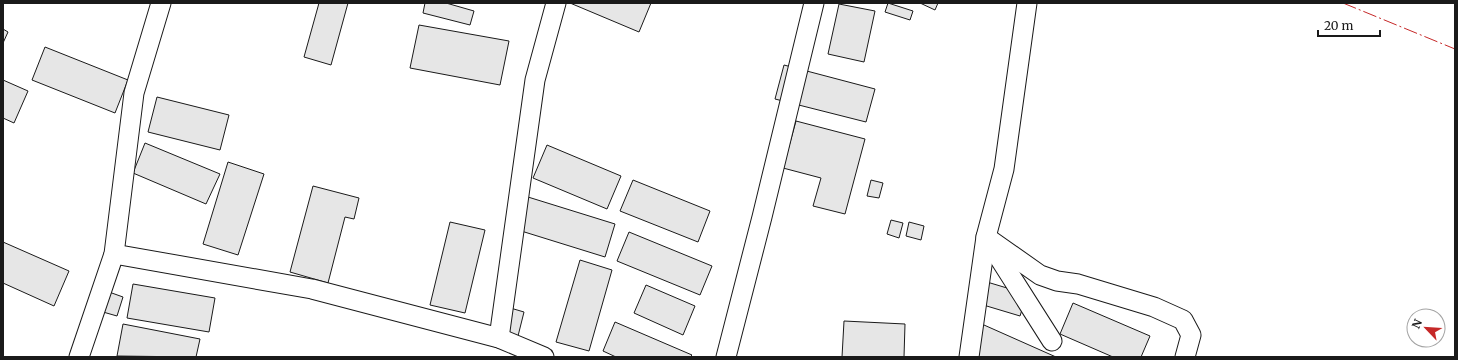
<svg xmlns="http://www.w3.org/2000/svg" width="1458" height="360" font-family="Merriweather,serif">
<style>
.building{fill:#e6e6e6;stroke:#1a1a1a}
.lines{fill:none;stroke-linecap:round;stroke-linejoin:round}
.minor-casing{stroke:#1a1a1a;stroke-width:21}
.minor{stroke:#fff;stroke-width:19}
.power{stroke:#c62828;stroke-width:1;stroke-dasharray:14 3 2 3;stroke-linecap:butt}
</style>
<rect width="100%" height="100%" fill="#fff"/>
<g class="building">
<polygon points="319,3 348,3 331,65 304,57"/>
<polygon points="425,3 446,3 474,11 470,25 423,13"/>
<polygon points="570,3 651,3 639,32"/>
<polygon points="888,3 913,11 910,20 885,12"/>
<polygon points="920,3 938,3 935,10"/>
<polygon points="839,4 875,11 864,62 828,54"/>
<polygon points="419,25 509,41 500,85 410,68"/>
<polygon points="3,29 8,32 3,43"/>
<polygon points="45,47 128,80 115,113 32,80"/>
<polygon points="784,65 875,89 866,122 775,99"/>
<polygon points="3,80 28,91 14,123 3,118"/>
<polygon points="157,97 229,115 220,150 148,132"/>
<polygon points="796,121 865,139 845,214 813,206 821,178 783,168"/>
<polygon points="145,143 220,174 206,204 133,173"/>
<polygon points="547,145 621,176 607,209 533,178"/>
<polygon points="228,162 264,174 238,255 203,244"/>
<polygon points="633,180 710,211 698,242 620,211"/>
<polygon points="871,180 883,183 879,198 867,196"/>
<polygon points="313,186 359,198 354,219 345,217 328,283 290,272"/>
<polygon points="528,197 615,224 605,257 518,230"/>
<polygon points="891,220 903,223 899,238 887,234"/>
<polygon points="450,222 485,230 465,313 430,305"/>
<polygon points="909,222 924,226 921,240 906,236"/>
<polygon points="629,232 712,266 700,295 617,261"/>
<polygon points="3,242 69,271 54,306 3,283"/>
<polygon points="580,260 612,270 589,351 556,342"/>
<polygon points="987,282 1027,294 1020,316 980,304"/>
<polygon points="133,284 215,298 209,332 127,318"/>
<polygon points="646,285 695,306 683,335 634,313"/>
<polygon points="109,292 123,297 117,316 103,312"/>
<polygon points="1073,303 1150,336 1141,357 1113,357 1060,334"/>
<polygon points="507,307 524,312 517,340 500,336"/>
<polygon points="844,321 905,324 904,357 842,357"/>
<polygon points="975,321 1056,357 974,357"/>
<polygon points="615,322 692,355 690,357 616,357 603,351"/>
<polygon points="123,324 200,339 196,357 117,356"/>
</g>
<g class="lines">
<defs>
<g id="minor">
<polyline points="986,237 1040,275 1057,281 1078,284 1154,307 1183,320 1191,335 1185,357"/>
<polyline points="991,245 1052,341"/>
<polyline points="114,254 312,289 499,338 544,357"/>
<polyline points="499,338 535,80 556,3"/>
<polyline points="79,357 114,254 134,93 161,3"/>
<polyline points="726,357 762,217 814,3"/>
<polyline points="969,357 986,237 1004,169 1027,3"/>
</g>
</defs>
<use href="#minor" class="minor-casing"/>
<use href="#minor" class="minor"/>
<polyline class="power" points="1343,3 1455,49"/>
</g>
<rect width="1458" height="360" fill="none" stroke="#1a1a1a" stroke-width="8"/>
<g transform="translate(1426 328) rotate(295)"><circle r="19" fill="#ffffff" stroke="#a3a3a3"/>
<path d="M0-3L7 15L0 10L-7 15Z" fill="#c62828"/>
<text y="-6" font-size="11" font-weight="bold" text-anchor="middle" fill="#1a1a1a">N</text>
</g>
<path d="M1318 30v6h62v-6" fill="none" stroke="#1a1a1a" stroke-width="2"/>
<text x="1324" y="30" font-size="12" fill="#1a1a1a" stroke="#ffffff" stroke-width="3" paint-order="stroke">20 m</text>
</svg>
